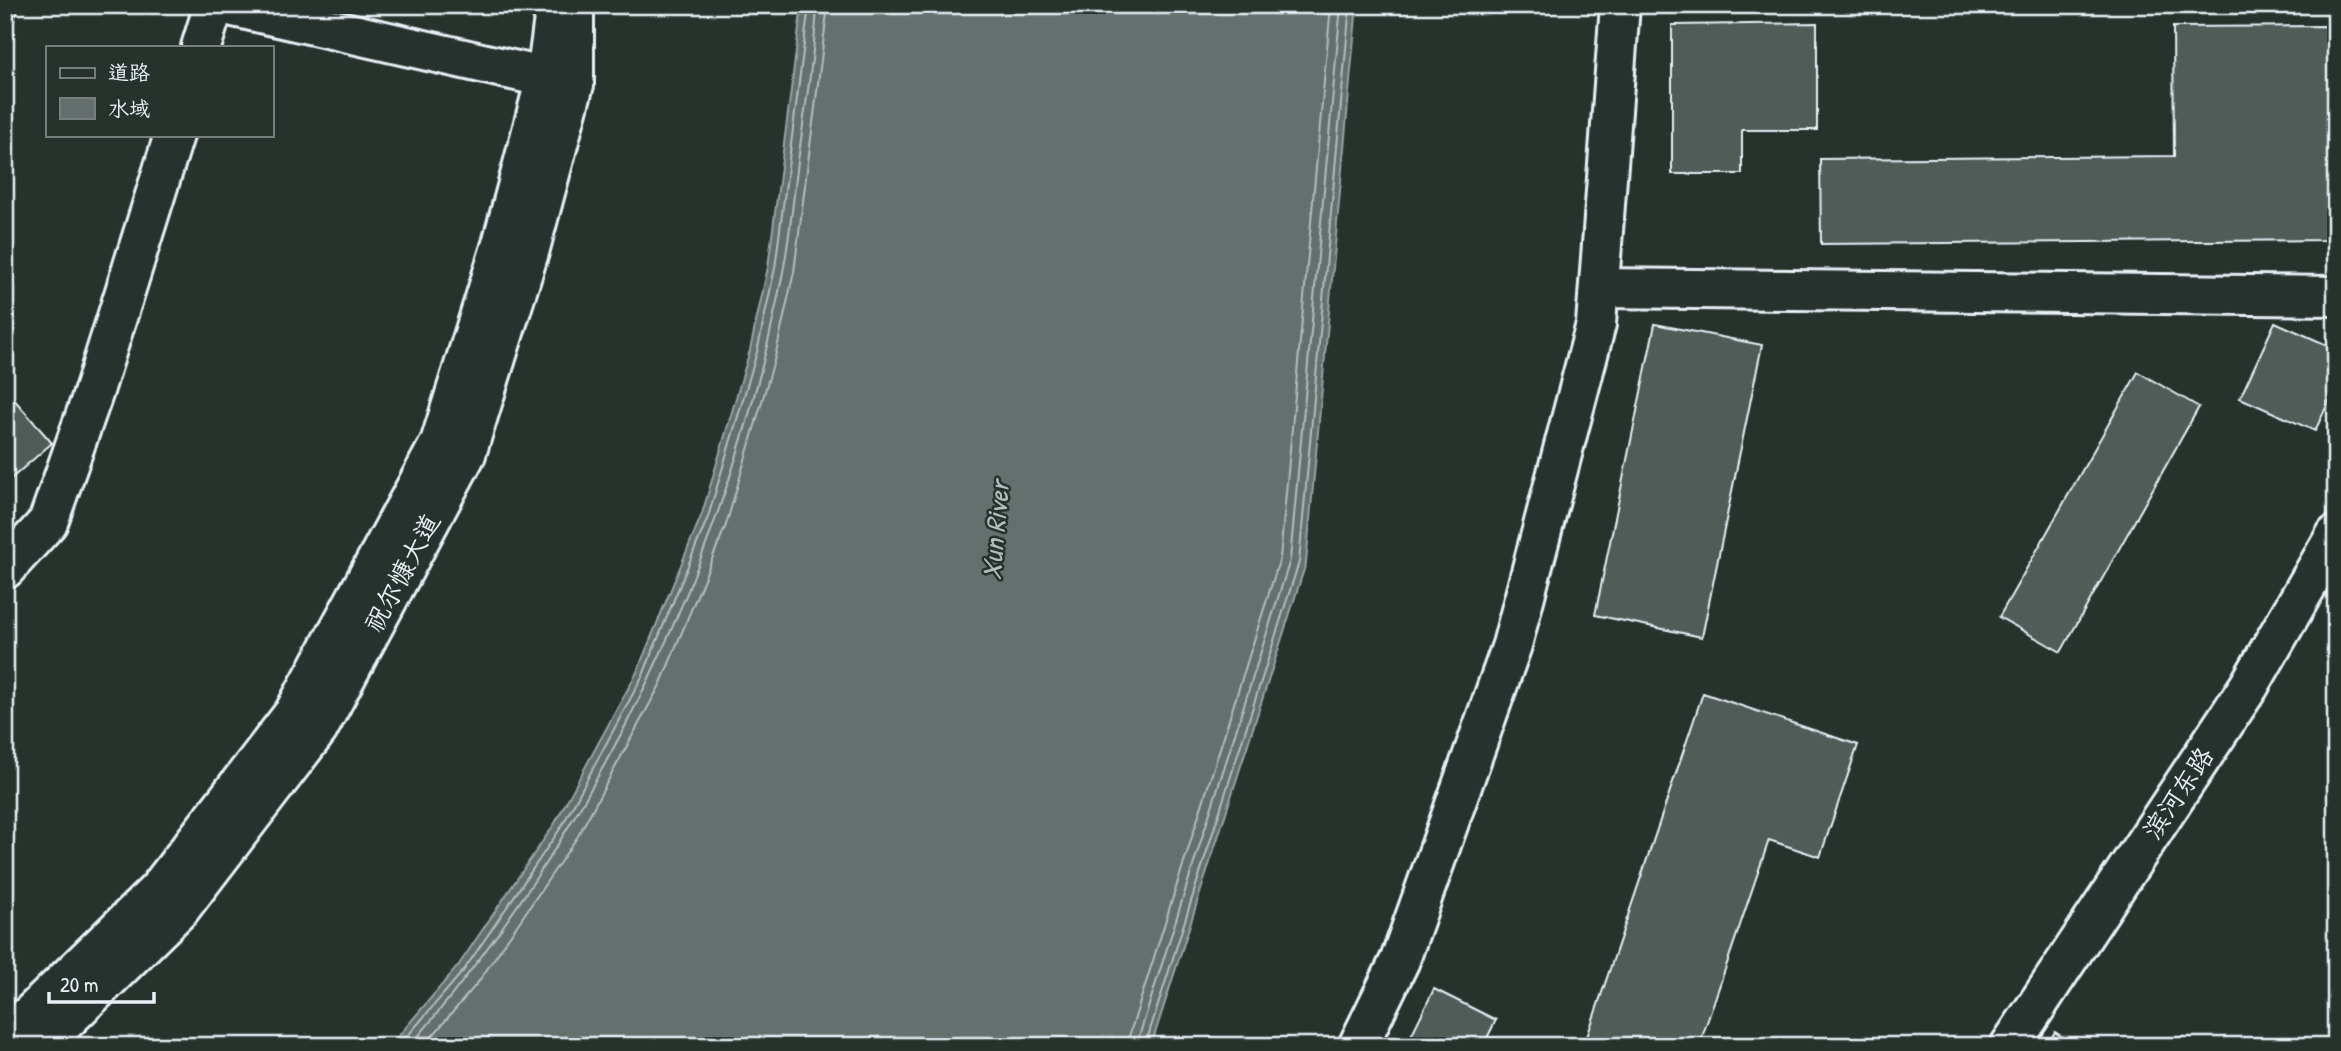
<svg xmlns="http://www.w3.org/2000/svg" width="2341" height="1051" font-family="'Patrick Hand','LXGW WenKai TC',sans-serif">
<style>
.water{fill:#636f6d;stroke:#98a3a5;stroke-width:2}
.lines{fill:none;stroke-linecap:round;stroke-linejoin:round}
.shore{stroke:#b3bdc0;stroke-width:2}
.building{fill:#505c59;stroke:#e8f1f8;stroke-width:2}
.minor-casing{stroke:#e8f1f8;stroke-width:44}
.major-casing{stroke:#e8f1f8;stroke-width:44}
.minor{stroke:#26332d;stroke-width:38}
.major{stroke:#26332d;stroke-width:38}
.labels{text-anchor:middle;stroke-width:5;stroke-linejoin:round;paint-order:stroke}
.street-label{font-size:26px;fill:#e8f1f8;stroke:#26332d}
.water-label{font-size:28px;font-style:italic;fill:#b3bdc0;stroke:#26332d}
</style>
<rect width="100%" height="100%" fill="#26332d"/>
<filter id="ink" filterUnits="userSpaceOnUse"><feTurbulence type="fractalNoise" baseFrequency=".0143" numOctaves="2"/><feDisplacementMap in="SourceGraphic" scale="14" xChannelSelector="R" yChannelSelector="G"/><feConvolveMatrix kernelMatrix="1 2 1 2 8 2 1 2 1" color-interpolation-filters="sRGB"/></filter>
<g filter="url(#ink)">
<polygon class="water" points="802,5 1357,5 1306,563 1151,1046 390,1046 458,966 555,823 637,672 702,514 750,350 768,267"/>
<g class="lines">
<g class="shore">
<polyline points="399,1046 464,970 562,826 643,675 708,517 757,352 775,268 809,5"/>
<path d="M410,1046C599,824 728,558 783,272C791,231 794,188 800,147C806,100 815,52 817,5"/>
<polyline points="424,1046 479,981 578,836 661,683 726,525 775,357 794,272 828,5"/>
<polyline points="1126,1046 1280,558 1331,5"/>
<polyline points="1136,1046 1290,560 1341,5"/>
<polyline points="1145,1046 1299,562 1350,5"/>
</g>
</g>
<g class="building">
<polygon points="5,5 19,5 5,47"/>
<polygon points="1817,23 1817,130 1742,130 1742,174 1672,174 1672,25"/>
<polygon points="2336,26 2336,193 2328,240 1821,244 1820,159 2174,156 2173,27"/>
<polygon points="2275,322 2336,349 2336,386 2315,431 2240,398"/>
<polygon points="1655,324 1762,345 1702,637 1595,615"/>
<polygon points="2138,372 2199,407 2061,652 1999,617"/>
<polygon points="5,389 52,443 5,484"/>
<polygon points="1703,693 1858,745 1820,857 1769,840 1699,1046 1584,1046"/>
<polygon points="1434,989 1496,1020 1483,1046 1406,1046"/>
<polygon points="2055,1032 2076,1046 2046,1046"/>
</g>
<g class="lines">
<defs>
<g id="minor">
<polyline points="225,5 574,84"/>
<polyline points="201,47 214,5"/>
<polyline points="1599,288 2336,296"/>
<polyline points="5,569 48,522 93,394 174,135"/>
<polyline points="1358,1046 1400,960 1512,645 1596,324 1620,5"/>
</g>
<g id="major">
<polyline points="5,1039 158,890 294,713 440,443 502,244 546,78 554,18"/>
<polyline points="40,1046 180,909 318,729 466,454 529,252 574,84 574,5"/>
<polyline points="2010,1046 2249,686 2336,535"/>
</g>
</defs>
<use href="#minor" class="minor-casing"/>
<use href="#major" class="major-casing"/>
<use href="#minor" class="minor"/>
<use href="#major" class="major"/>
</g>
</g>
<g class="labels">
<g class="street-label">
<text transform="translate(402 573) rotate(-62)" y="9">祝尔慷大道</text>
<text transform="translate(2178 793) rotate(-56)" y="9">滨河东路</text>
</g>
<g class="water-label">
<text transform="translate(995 530) rotate(-85)" y="10">Xun River</text>
</g>
</g>
<rect width="2341" height="1051" fill="none" stroke="#26332d" stroke-width="28"/>
<rect x="14" y="14" width="2313" height="1023" fill="none" stroke="#e8f1f8" stroke-width="2.5" filter="url(#ink)"/>
<rect x="46" y="46" width="228" height="91" fill="#26332d" stroke="#747f7e" stroke-width="2"/>
<rect x="60" y="68" width="35" height="10" fill="#26332d" stroke="#747f7e" stroke-width="2"/>
<text x="108" y="80" font-size="21" fill="#e8f1f8">道路</text>
<rect x="60" y="98" width="35" height="21" fill="#636f6d" stroke="#747f7e" stroke-width="2"/>
<text x="108" y="116" font-size="21" fill="#e8f1f8">水域</text>
<path d="M49 992v10h105v-10" fill="none" stroke="#e8f1f8" stroke-width="3.5"/>
<text x="60" y="992" font-size="21" fill="#e8f1f8" stroke="#26332d" stroke-width="5" paint-order="stroke">20 m</text>
</svg>
